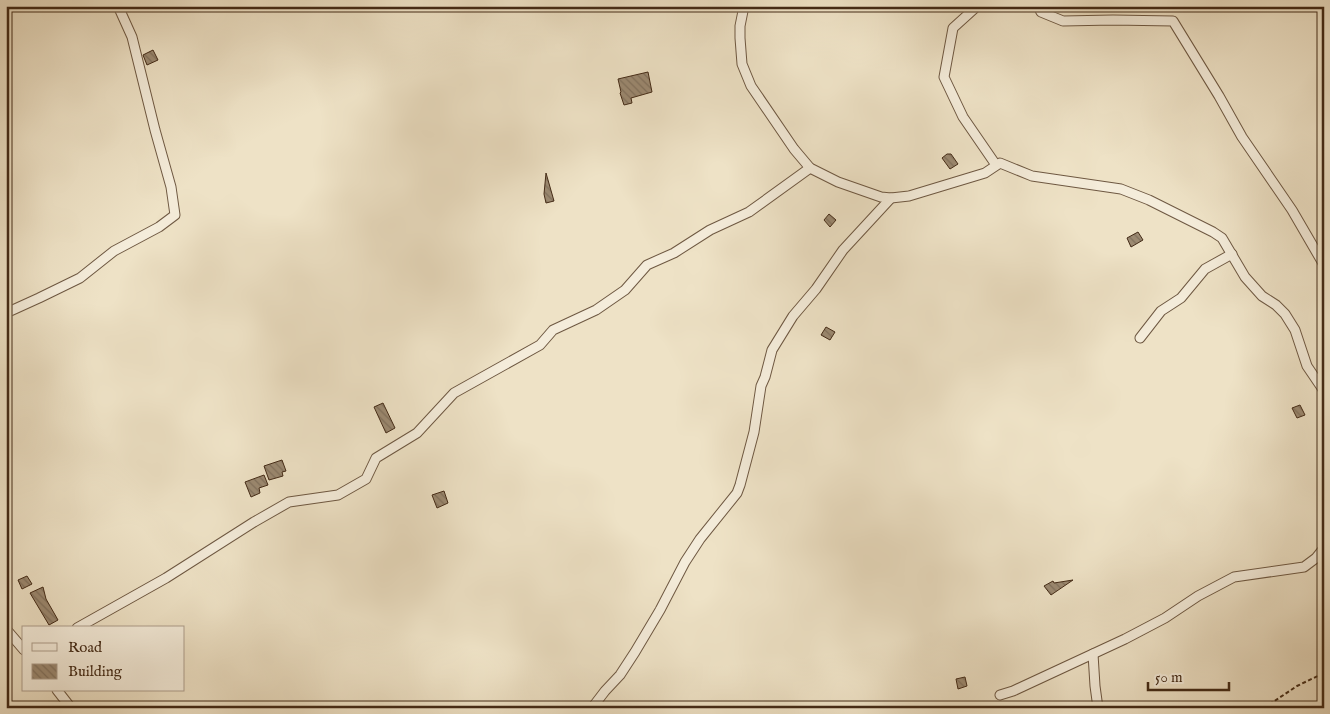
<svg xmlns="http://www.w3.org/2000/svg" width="1330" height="714" font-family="'IM FELL English',serif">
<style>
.building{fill:url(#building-back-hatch);stroke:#432a16}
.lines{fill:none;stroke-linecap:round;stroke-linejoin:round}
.street-casing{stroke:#6e5842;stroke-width:11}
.path{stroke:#432a16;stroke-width:2;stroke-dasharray:4 2.5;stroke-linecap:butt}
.street{stroke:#f4ecda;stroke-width:9}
</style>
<defs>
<pattern id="building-back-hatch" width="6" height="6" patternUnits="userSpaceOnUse" patternTransform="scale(1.25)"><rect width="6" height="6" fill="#9c8a72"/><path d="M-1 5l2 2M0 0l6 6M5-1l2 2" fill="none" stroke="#81715d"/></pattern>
</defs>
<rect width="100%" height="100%" fill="#eee2c6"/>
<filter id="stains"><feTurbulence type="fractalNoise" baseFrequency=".004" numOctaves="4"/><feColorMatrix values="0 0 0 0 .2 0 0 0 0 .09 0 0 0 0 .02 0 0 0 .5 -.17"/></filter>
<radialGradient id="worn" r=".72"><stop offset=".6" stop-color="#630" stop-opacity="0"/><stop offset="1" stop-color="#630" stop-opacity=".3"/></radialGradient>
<g class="building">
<polygon points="153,50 158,60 147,65 143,55"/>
<polygon points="648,72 652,92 631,98 632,103 624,105 620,93 621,92 618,79"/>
<polygon points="947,154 951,154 958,164 950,169 942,158"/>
<polygon points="546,173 554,201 546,203 544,194"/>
<polygon points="829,214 836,220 830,227 824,220"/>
<polygon points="1138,232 1143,240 1131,247 1127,238"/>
<polygon points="826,327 835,332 830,340 821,335"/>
<polygon points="383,403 395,428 386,433 374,407"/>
<polygon points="1300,405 1305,415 1297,418 1292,408"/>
<polygon points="282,460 286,471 282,472 283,476 269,480 264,466"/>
<polygon points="264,475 268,485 259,488 260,493 251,497 245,482"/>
<polygon points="444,491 448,503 437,508 432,495"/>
<polygon points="27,576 32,584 22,589 18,580"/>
<polygon points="1073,580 1051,595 1044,586 1053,581 1054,583"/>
<polygon points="43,587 46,599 58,620 49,625 30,593"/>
<polygon points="965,677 967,686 958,689 956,679"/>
</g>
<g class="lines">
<defs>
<g id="street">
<polyline points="744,6 740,26 740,38 742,64 751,86 794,149 810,168 838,182 881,197 891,198 909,196 985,173 1000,163 1032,176 1121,189 1149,200 1213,232 1222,238 1245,277 1262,296 1276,305 1285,314 1295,330 1307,366 1324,391"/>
<polyline points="976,6 974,9 953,28 944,77 963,117 996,165"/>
<polyline points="1038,6 1041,12 1063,21 1113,20 1173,21 1219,96 1242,137 1292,210 1324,265"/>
<polyline points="6,313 39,298 80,278 114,251 159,227 175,215 171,187 155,130 132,37 118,6"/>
<polyline points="1140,338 1161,311 1181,298 1205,269 1232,254"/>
<polyline points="77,628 166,578 254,522 289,502 338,495 366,479 376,458 417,433 454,393 540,345 553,330 596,310 625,290 647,265 674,253 710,230 749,212 810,168"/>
<polyline points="6,629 24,650"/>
<polyline points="1093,654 1095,686 1098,708"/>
<polyline points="57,690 71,708"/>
<polyline points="1000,695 1013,691 1125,639 1165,618 1198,596 1234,577 1304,567 1316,558 1324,548"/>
<polyline points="592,708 605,691 620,675 635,652 660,610 685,562 700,539 737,493 740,485 754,432 761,386 765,377 772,350 793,316 816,289 843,250 891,198"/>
</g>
</defs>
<use href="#street" class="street-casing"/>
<polyline class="path" points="1264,708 1297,686 1324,673"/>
<use href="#street" class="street"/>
</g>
<rect width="1330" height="714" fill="none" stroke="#eee2c6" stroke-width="25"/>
<rect x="8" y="8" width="1315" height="699" fill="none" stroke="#432a16" stroke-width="2.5"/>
<rect x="12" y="12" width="1305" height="689" fill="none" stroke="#432a16"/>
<rect x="22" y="626" width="162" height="65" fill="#f4ecda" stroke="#ad9e8c"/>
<rect x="32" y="643" width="25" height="8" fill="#f4ecda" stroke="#ad9e8c"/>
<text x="68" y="652" font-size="15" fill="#432a16">Road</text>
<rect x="32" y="664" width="25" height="15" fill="url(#building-back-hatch)" stroke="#ad9e8c"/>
<text x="68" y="676" font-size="15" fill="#432a16">Building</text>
<path d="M1148 682v8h81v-8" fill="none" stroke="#432a16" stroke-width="2.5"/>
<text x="1155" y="682" font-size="15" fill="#432a16" stroke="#f4ecda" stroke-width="4" paint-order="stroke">50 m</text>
<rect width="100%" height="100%" filter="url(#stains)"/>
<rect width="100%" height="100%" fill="url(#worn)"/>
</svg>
